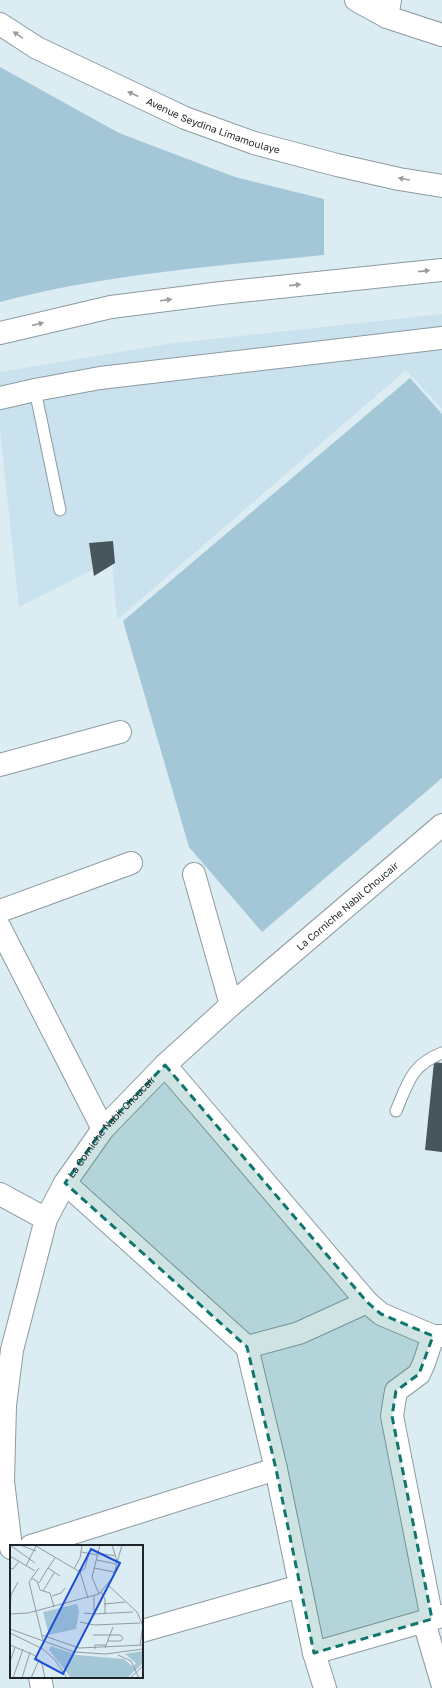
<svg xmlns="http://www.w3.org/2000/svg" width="442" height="1688" font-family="'Golos Text',sans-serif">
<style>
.built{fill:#cae2ed}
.green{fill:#a4c7d8}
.building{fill:#48555b}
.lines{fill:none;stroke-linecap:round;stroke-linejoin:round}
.service-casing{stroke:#8c9aa1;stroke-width:13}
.minor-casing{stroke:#8c9aa1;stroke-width:24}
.tertiary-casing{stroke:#8c9aa1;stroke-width:24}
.trunk-casing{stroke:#8c9aa1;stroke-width:24}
.service{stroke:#fff;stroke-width:11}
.minor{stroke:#fff;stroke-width:22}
.tertiary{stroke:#fff;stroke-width:22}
.trunk{stroke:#fff;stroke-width:22}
.oneway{fill:#9a9c9e}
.marked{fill:#0f766e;fill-opacity:0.2;stroke:#0f766e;stroke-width:3;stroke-dasharray:8 5;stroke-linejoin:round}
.labels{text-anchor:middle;stroke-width:4;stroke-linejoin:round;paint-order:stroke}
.street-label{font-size:10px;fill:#1e2427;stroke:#dcecf3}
.inset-road{fill:none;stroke:#909ca1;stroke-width:1}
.view{fill:#1d4ed8;fill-opacity:0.15;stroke:#1d4ed8;stroke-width:2}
.inset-edge{fill:none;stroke:#1e2427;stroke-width:2}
</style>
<rect width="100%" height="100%" fill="#dcecf3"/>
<polygon class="built" points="442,314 442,409 406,370 117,620 112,560 19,607 0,430 0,372 167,344"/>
<g class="green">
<path d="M0,67L119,133L235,177L324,199V255C216,266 106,274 0,302Z"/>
<polygon points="410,378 442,414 442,778 262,932 189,847 123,621"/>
</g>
<g class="building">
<polygon points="113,541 115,563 94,576 89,543"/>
<polygon points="434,1062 442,1063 442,1152 425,1150"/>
</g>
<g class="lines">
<defs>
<g id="service">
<polyline points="35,390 60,510"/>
<path d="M396,1111C408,1083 411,1065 442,1053"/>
</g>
<g id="minor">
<polyline points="387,17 390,0"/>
<polyline points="0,398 35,390 100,378 442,338"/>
<polyline points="0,765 120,732"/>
<polyline points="194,874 231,1005"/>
<polyline points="0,911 131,863"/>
<polyline points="0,928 103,1129"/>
<polyline points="165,1065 367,1302 381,1314 433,1336 442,1336"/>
<polyline points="65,1183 247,1347 276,1469 314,1653 325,1688"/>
<polyline points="0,1194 46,1219"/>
<polyline points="247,1347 299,1333 367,1302"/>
<polyline points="31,1546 276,1469"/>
<path id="s1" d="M11,1548L3,1481L5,1405L12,1350L46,1219L65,1183L103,1129L165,1065L231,1005L442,825"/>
<polyline points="432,1619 392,1416 396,1391 419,1374 424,1363 433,1336"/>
<polyline points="424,1622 442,1683"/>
<polyline points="142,1631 300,1586"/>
<polyline points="314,1653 442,1616"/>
<polyline points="40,1677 42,1688"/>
</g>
<polyline id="tertiary" points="356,0 387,17 442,35"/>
<g id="trunk">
<path id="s2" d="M0,24L37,48L185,118L254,143L337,165L399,179L442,186"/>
<polyline points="0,333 111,307 221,293 442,270"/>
</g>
</defs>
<use href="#service" class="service-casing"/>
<use href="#minor" class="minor-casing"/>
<use href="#tertiary" class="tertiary-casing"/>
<use href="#trunk" class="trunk-casing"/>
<use href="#service" class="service"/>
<use href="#minor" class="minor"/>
<use href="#tertiary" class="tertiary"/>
<use href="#trunk" class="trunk"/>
</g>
<defs><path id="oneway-solid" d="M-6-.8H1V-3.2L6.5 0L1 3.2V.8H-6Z"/></defs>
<g class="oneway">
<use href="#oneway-solid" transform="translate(18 35) rotate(-146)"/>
<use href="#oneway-solid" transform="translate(133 94) rotate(-156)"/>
<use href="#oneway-solid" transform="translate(404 179) rotate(-170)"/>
<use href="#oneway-solid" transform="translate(424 271) rotate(-6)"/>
<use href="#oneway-solid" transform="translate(295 285) rotate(-6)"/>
<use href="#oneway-solid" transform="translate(166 300) rotate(-7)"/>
<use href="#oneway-solid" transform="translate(38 324) rotate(-13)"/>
</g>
<path class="marked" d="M165,1065L367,1302L381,1314L433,1336L419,1374L396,1391L392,1416L432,1619L314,1653L276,1469L247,1347L65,1183L103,1129Z"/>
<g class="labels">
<g class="street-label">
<text dy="4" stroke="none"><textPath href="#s2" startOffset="237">Avenue Seydina Limamoulaye</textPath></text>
<text dy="4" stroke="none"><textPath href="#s1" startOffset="772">La Corniche Nabil Choucair</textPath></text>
<text dy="4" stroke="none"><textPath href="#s1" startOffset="448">La Corniche Nabil Choucair</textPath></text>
</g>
</g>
<g transform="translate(10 1545)">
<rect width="133" height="133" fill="#dcecf3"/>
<path d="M67,59L69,67L66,84L39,90L33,67ZM41,101L67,110L114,114L123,122L126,118L115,109L133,106V118L117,133H61L39,105Z" fill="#a4c7d8"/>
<path class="inset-road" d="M0,0L25,18M10,0L26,6M102,0L107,16M26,1L70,27L78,53M71,7L88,10M88,8L106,11M0,11L25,26M45,13L38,23L50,31M87,15L106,19M16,21L26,1M0,23L3,24L9,16M29,23L19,37L33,95M84,23L104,27M64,24L70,13L72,0M70,27L75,23L79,9M21,33L27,36L30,45L40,48L44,62M29,38L38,23M98,40L127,67L133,81M33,46L44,28M91,47L95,54V69M89,49L82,32L90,0M42,51L51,48L55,43M94,59L115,57M0,68L1,50L8,37M74,68L84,69V51M0,69L18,68L89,49L103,32L112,0M84,69L123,67M70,77L84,80L130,78M0,84L64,107L96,109L133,104M0,88L33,104L45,115L57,133M32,90L69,103L133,100M83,90H110L113,93L111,96H98M0,100L24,110L32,119L35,133M130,100L133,80M95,103L103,82M85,104V100H96M108,110L121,116L129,133M0,117L5,102M3,133L13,104M12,133L20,107M21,133L29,115M120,133L133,121"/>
<path class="view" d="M81,4L110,18L53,129L25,114Z"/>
<rect width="133" height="133" class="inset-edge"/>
</g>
</svg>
